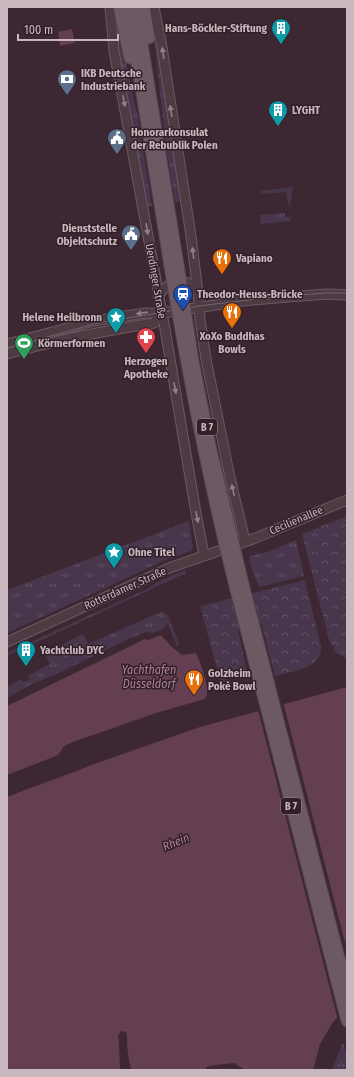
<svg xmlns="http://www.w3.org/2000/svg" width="354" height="1077" font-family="'Fira Sans Condensed',sans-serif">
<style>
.grass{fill:url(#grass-tufts)}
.park{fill:url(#park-crowns)}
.water{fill:#643e51}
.pier{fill:#3d2732}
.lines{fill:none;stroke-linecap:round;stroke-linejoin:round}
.tertiary-casing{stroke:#6b5962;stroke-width:11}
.primary-casing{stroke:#56444d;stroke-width:13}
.tertiary{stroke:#4d3b44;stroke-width:9}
.primary{stroke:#6d5963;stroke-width:11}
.tram{stroke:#77616b;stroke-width:1}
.primary-bridge-casing{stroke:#56444d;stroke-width:13;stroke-linecap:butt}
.primary-bridge{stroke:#6d5963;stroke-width:11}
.oneway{fill:#917f88}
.labels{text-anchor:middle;stroke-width:3;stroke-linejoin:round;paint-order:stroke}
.shield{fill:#322029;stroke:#9b8a92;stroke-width:1}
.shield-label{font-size:10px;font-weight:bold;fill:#c8b7bf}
.poi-label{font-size:11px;font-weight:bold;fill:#c8b7bf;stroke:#322029;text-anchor:start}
.street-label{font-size:11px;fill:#c8b7bf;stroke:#322029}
.water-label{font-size:12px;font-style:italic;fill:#ad8197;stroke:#322029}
</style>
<defs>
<pattern id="grass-tufts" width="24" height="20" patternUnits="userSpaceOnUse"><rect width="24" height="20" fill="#48364d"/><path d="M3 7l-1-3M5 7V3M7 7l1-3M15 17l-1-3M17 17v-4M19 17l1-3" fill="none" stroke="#615165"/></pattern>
<pattern id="park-crowns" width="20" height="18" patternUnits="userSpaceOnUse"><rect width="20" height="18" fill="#48364d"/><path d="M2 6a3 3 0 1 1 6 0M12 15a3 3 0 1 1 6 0" fill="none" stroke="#615165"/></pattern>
</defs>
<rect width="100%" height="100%" fill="#3d2732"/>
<g class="grass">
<polygon points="115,12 138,118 152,206 146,207 117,47"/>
<polygon points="152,21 154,21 182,201 175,202 166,146"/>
<polygon points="293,187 290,206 289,206 286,192 261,194 261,191"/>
<polygon points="285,213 285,217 290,217 290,221 261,224 260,215"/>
<polygon points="189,521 193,548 191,551 168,559 7,633 7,590"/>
<polygon points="296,540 304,576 259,587 250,564 249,556 268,552"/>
<path d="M185,570L186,573L7,656V653L147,589C159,581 171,575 185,570Z"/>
<polygon points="163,611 165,615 167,614 179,643 177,647 168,624 161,630 153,633 146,632 128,639 59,673 30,685 7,698 7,687 21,679 23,682 30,680 28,676 50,664 45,653 83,634 88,644"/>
<polygon points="343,1042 347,1058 347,1070 333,1070 333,1067"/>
</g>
<g class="park">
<polygon points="347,516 347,659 333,651 335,649 329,640 302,534"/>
<path d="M305,580L321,646C321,650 321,655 318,658C312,669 286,673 275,676L261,623L238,629L247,672L227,675L230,688L223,690L200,606Z"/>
</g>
<g class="water">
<polygon points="72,29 75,43 60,46 58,32"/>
<path d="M161,635L172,647L182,655L196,653C200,662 212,691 205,699L156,713L73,742L64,746L59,754L56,756L7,775V706L145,639L148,640Z"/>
<path d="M347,687V939L345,941L347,947V1008L333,1022L320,1044L313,1070H245L234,1063L215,1065L206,1067L207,1070H132C128,1062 128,1051 127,1043C127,1039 128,1036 126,1032L121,1031L118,1036L119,1042L120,1070H7V797C36,785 66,776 94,764L200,727Z"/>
</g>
<polygon class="pier" points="283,702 347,950 347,1011 338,1020 258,710"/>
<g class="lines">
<defs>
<g id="tertiary">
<polyline points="110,7 114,51 165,329 196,513 204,555"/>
<polyline points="154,7 162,47 191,236 198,292 200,319 206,359 229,473 245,541"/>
<path d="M158,296C169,280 185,275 198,292"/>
<polyline points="7,344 94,321 145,313 162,313 242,301 276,298 327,294 347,295"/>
<path d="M7,354C55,340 104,331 154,323L162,313"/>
<polyline points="7,642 169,568 253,539 347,500"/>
</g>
<g id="primary">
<polyline points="119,7 130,58"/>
<polyline points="128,7 170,266"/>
<polyline points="136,7 178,265"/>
<polyline points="144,7 149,38"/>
<polyline points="244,588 347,989"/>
<polyline points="236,590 347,1021"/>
</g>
</defs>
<use href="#tertiary" class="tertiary-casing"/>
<use href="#primary" class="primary-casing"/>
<use href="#tertiary" class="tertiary"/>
<use href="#primary" class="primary"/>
<polyline class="tram" points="7,348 98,323 199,306 281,296 326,293 347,293"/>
<defs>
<g id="primary-bridge">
<polyline points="178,265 193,361 210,446 244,588"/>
<path d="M170,266C188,375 209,483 236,590"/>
</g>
</defs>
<use href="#primary-bridge" class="primary-bridge-casing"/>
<use href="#primary-bridge" class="primary-bridge"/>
</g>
<defs><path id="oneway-solid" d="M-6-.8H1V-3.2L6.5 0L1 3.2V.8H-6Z"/></defs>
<g class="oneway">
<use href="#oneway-solid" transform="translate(163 53) rotate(-98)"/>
<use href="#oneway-solid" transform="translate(124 101) rotate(79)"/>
<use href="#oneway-solid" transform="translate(171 111) rotate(-99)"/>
<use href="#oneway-solid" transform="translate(147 229) rotate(81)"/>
<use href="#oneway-solid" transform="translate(193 253) rotate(-98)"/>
<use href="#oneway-solid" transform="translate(142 313) rotate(172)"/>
<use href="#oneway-solid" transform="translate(175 388) rotate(80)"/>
<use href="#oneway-solid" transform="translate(233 490) rotate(-103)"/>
<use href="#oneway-solid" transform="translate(197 517) rotate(79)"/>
</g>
<defs>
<symbol id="building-pin" viewBox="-11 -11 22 30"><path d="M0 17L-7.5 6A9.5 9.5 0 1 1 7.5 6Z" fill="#0f9aa8" stroke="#322029"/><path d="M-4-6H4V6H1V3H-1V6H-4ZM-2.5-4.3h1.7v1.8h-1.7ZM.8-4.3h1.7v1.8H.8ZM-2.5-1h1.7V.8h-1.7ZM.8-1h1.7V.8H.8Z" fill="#fff"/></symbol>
<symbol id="bank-pin" viewBox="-11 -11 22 30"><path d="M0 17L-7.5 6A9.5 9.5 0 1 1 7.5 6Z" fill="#5c6f8a" stroke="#322029"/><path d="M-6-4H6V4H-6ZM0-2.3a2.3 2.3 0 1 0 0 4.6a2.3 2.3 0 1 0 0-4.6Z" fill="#fff"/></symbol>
<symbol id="civic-pin" viewBox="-11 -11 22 30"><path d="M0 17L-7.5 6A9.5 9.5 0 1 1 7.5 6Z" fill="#5c6f8a" stroke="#322029"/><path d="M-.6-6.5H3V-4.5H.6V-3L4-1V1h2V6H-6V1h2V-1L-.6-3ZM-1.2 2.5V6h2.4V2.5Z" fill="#fff"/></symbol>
<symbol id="restaurant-pin" viewBox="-11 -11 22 30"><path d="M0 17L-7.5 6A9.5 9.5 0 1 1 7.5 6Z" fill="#e8710a" stroke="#322029"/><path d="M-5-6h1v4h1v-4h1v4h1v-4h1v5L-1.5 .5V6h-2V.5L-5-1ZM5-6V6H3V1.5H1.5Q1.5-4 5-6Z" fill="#fff"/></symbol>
<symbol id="station-pin" viewBox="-11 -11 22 30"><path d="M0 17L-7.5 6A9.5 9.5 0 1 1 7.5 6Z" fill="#1a4fb4" stroke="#322029"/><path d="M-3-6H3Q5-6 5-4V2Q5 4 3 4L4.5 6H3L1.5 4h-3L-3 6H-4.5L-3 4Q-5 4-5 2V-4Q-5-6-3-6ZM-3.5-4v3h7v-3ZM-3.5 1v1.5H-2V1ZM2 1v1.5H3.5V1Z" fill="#fff"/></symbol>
<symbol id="sight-pin" viewBox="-11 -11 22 30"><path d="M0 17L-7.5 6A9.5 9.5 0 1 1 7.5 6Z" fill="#0f9aa8" stroke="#322029"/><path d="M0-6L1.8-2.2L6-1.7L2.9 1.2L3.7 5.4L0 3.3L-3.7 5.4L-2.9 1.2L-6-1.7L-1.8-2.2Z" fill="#fff"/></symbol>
<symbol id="pharmacy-pin" viewBox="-11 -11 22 30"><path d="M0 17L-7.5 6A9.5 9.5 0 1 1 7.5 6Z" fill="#e0444e" stroke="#322029"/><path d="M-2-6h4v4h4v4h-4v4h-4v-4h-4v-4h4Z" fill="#fff"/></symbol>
<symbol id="stadium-pin" viewBox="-11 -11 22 30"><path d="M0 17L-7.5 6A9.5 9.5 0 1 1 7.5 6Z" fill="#2e9e5b" stroke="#322029"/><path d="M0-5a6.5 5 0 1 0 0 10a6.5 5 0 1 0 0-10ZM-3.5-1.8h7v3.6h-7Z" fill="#fff"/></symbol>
</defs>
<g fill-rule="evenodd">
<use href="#building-pin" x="270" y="17" width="22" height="30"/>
<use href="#bank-pin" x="56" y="68" width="22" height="30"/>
<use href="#building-pin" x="267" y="99" width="22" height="30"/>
<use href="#civic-pin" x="106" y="127" width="22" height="30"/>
<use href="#civic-pin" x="120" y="223" width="22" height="30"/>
<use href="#restaurant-pin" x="211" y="247" width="22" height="30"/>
<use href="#station-pin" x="172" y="283" width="22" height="30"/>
<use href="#restaurant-pin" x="221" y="301" width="22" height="30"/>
<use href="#sight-pin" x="105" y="306" width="22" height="30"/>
<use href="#pharmacy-pin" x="135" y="326" width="22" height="30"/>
<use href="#stadium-pin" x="13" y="332" width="22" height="30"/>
<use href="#sight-pin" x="103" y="541" width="22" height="30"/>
<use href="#building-pin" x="15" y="639" width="22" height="30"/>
<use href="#restaurant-pin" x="183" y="668" width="22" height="30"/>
</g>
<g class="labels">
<g class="shield">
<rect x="197" y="419" width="20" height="16" rx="3"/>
<rect x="281" y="798" width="20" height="16" rx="3"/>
</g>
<g class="shield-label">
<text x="207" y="431">B 7</text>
<text x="291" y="810">B 7</text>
</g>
<g class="poi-label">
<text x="267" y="32" text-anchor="end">Hans-Böckler-Stiftung</text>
<text x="81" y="77">IKB Deutsche<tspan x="81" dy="13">Industriebank</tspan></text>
<text x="292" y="114">LYGHT</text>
<text x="131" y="136">Honorarkonsulat<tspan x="131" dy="13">der Rebublik Polen</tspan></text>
<text x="117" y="232" text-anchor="end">Dienststelle<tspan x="117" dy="13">Objektschutz</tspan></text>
<text x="236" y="262">Vapiano</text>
<text x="197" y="298">Theodor-Heuss-Brücke</text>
<text x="102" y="321" text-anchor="end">Helene Heilbronn</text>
<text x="232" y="340" text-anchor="middle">XoXo Buddhas<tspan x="232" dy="13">Bowls</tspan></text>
<text x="38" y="347">Körmerformen</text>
<text x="146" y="365" text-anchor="middle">Herzogen<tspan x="146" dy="13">Apotheke</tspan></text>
<text x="128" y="556">Ohne Titel</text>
<text x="40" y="654">Yachtclub DYC</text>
<text x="208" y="677">Golzheim<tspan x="208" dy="13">Pokè Bowl</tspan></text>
</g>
<g class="street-label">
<text transform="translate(156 281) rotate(80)" y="4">Uerdinger Straße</text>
<text transform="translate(296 520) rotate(-23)" y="4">Cecilienallee</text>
<text transform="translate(125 588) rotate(-24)" y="4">Rotterdamer Straße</text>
</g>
<g class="water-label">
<text x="149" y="674">Yachthafen<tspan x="149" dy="14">Düsseldorf</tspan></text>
<text transform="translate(176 842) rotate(-22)" y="4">Rhein</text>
</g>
</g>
<rect width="354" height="1077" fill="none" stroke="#c8b7bf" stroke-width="16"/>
<path d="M18 34v6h100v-6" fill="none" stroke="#c8b7bf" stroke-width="2"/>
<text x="24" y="34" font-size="12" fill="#c8b7bf" stroke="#322029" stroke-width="3" paint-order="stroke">100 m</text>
</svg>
